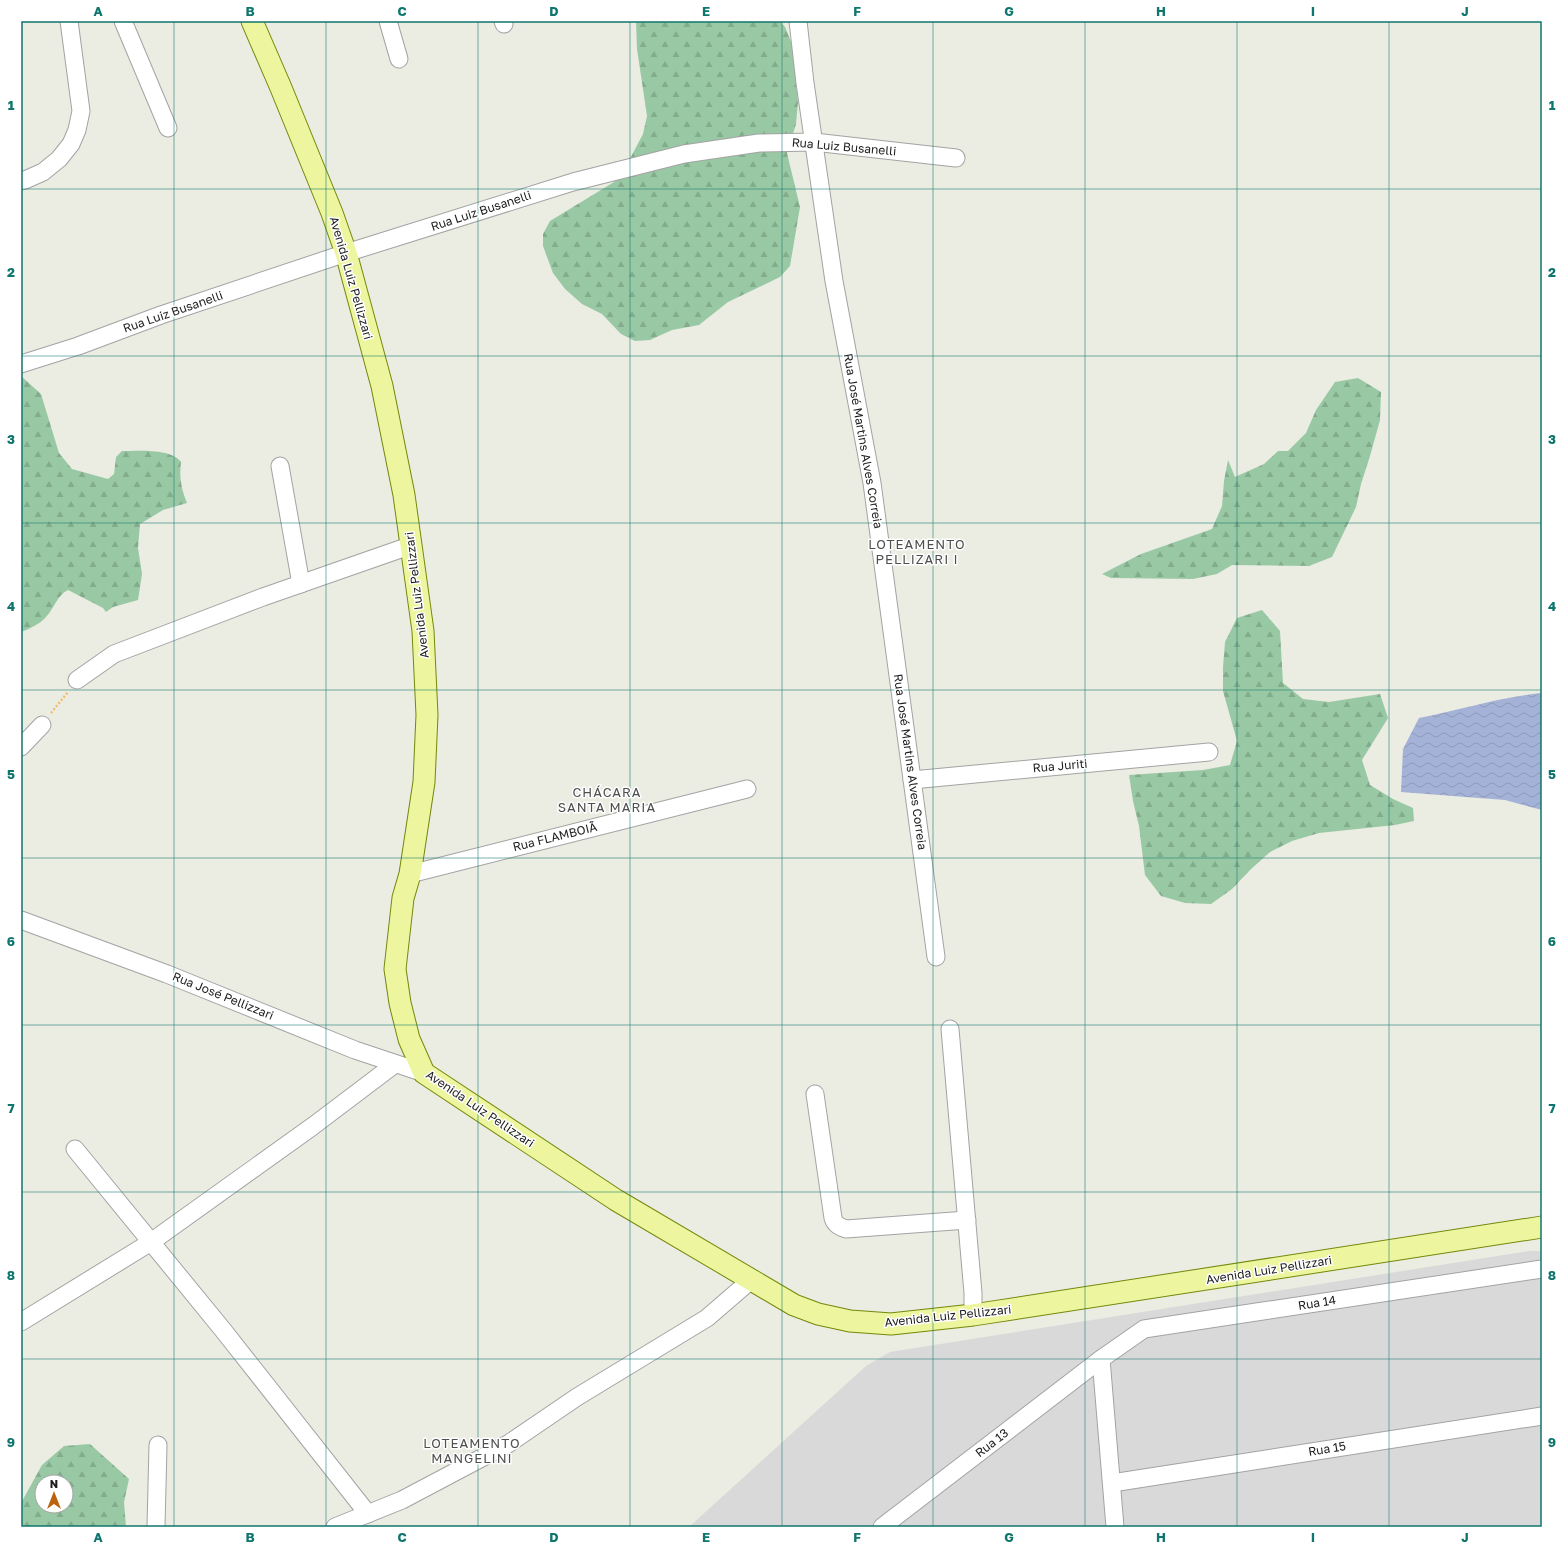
<svg xmlns="http://www.w3.org/2000/svg" width="1563" height="1548" font-family="'Golos Text',sans-serif">
<style>
.residential{fill:#dad9d9}
.forest{fill:url(#forest-firs);fill-rule:evenodd}
.water{fill:url(#water-waves)}
.lines{fill:none;stroke-linecap:round;stroke-linejoin:round}
.minor-casing{stroke:#a3a3a3;stroke-width:19}
.major-casing{stroke:#73890a;stroke-width:23}
.path{stroke:#f0be70;stroke-width:2.5;stroke-dasharray:2 2;stroke-linecap:butt}
.minor{stroke:#fff;stroke-width:17}
.major{stroke:#eef59f;stroke-width:21}
.grid{fill:none;stroke:#0f766e;stroke-width:1;stroke-opacity:0.55}
.labels{text-anchor:middle;stroke-width:3;stroke-linejoin:round;paint-order:stroke}
.street-label{font-size:12px;fill:#1c1c1c;stroke:#fff}
.neighbourhood-label{font-size:13px;letter-spacing:1px;fill:#4f4f4f;stroke:#fff}
.neatline{fill:none;stroke:#0f766e;stroke-width:1.5}
.grid-label{font-size:13px;text-anchor:middle;font-weight:bold;fill:#0f766e}
</style>
<defs>
<pattern id="forest-firs" width="22" height="20" patternUnits="userSpaceOnUse"><rect width="22" height="20" fill="#99c9a4"/><path d="M5 1l3.5 6h-7zM16 11l3.5 6h-7z" fill="#83ac8d"/></pattern>
<pattern id="water-waves" width="16" height="10" patternUnits="userSpaceOnUse"><rect width="16" height="10" fill="#a5b2d8"/><path d="M0 5q4-4 8 0t8 0" fill="none" stroke="#8d98b9"/></pattern>
</defs>
<rect width="100%" height="100%" fill="#ebece2"/>
<polygon class="residential" points="1529,1251 1542,1251 1542,1527 689,1527 866,1366 890,1352"/>
<g class="forest">
<polygon points="636,21 780,21 785,27 792,44 798,102 796,124 787,153 800,207 790,266 780,277 728,302 699,325 672,330 650,340 635,341 621,334 602,314 582,304 565,289 553,273 543,246 543,234 550,221 614,182 624,170 643,134 647,116 637,49"/>
<path d="M21,376L41,394L59,453L72,469L108,479L114,474L116,457L122,451C138,451 171,448 181,462C179,477 181,489 187,503L163,510L140,524L138,548L142,574L138,600L113,607L106,612L103,608L68,590C57,595 54,609 46,617C40,624 29,629 21,632Z"/>
<polygon points="1358,378 1381,392 1380,420 1370,456 1361,484 1356,507 1332,557 1309,566 1232,565 1217,574 1193,579 1111,578 1102,574 1141,554 1212,529 1222,506 1224,481 1228,460 1235,477 1264,464 1278,451 1288,451 1306,433 1316,410 1335,382"/>
<polygon points="1262,610 1280,631 1283,683 1303,699 1329,702 1380,694 1388,718 1362,760 1370,785 1393,799 1413,808 1414,821 1395,825 1319,833 1292,841 1270,852 1250,870 1232,889 1211,904 1185,903 1161,896 1145,875 1139,826 1133,801 1129,775 1203,770 1230,765 1237,741 1223,691 1223,667 1225,642 1237,618"/>
<path d="M90,1444L129,1479L124,1502L126,1527H21V1503L42,1465L64,1446ZM42,1482H66V1506H42Z"/>
</g>
<path class="water" d="M1542,693V810L1505,800L1401,792L1403,749L1419,718C1460,710 1500,697 1542,693Z"/>
<g class="lines">
<defs>
<g id="minor">
<polyline points="123,21 168,128"/>
<polyline points="388,21 399,59"/>
<polyline points="503,21 504,24"/>
<polyline points="798,21 805,83 834,281 872,483 936,957"/>
<polyline points="21,181 25,180 43,172 59,159 71,144 77,130 81,111 69,21"/>
<polyline points="21,364 78,346 161,315 346,253 573,182 684,154 759,143 814,142 956,158"/>
<polyline points="280,466 301,584"/>
<polyline points="77,680 114,654 263,597 412,545"/>
<polyline points="21,747 42,725"/>
<polyline points="912,780 1209,752"/>
<polyline points="410,874 747,789"/>
<polyline points="21,920 167,974 355,1050 424,1073"/>
<polyline points="950,1029 973,1293 973,1315"/>
<path d="M815,1094L833,1218C835,1225 840,1227 846,1229L967,1220"/>
<polyline points="75,1149 223,1330 368,1514"/>
<polyline points="21,1322 151,1242 313,1126 395,1064"/>
<polyline points="1101,1359 1115,1527"/>
<polyline points="1112,1483 1542,1416"/>
<polyline points="156,1527 158,1445"/>
<polyline points="335,1527 402,1500 508,1444 577,1397 707,1318 751,1280"/>
<polyline points="882,1527 1101,1359 1144,1329 1542,1269"/>
</g>
<polyline id="major" points="252,21 281,88 332,213 346,253 382,386 404,495 423,631 427,715 424,782 410,874 403,898 395,969 400,1003 409,1039 424,1073 616,1200 794,1305 818,1314 850,1321 891,1324 973,1315 1542,1227"/>
</defs>
<use href="#minor" class="minor-casing"/>
<use href="#major" class="major-casing"/>
<polyline class="path" points="51,713 68,692"/>
<use href="#minor" class="minor"/>
<use href="#major" class="major"/>
</g>
<path class="grid" d="M174,21V1527M326,21V1527M478,21V1527M630,21V1527M782,21V1527M933,21V1527M1085,21V1527M1237,21V1527M1389,21V1527M21,189H1542M21,356H1542M21,523H1542M21,690H1542M21,858H1542M21,1025H1542M21,1192H1542M21,1359H1542"/>
<g class="labels">
<g class="street-label">
<text transform="translate(844 147) rotate(5)" y="4">Rua Luiz Busanelli</text>
<text transform="translate(481 211) rotate(-18)" y="4">Rua Luiz Busanelli</text>
<text transform="translate(351 278) rotate(74)" y="4">Avenida Luiz Pellizzari</text>
<text transform="translate(173 312) rotate(-19)" y="4">Rua Luiz Busanelli</text>
<text transform="translate(863 441) rotate(80)" y="4">Rua José Martins Alves Correia</text>
<text transform="translate(417 595) rotate(-97)" y="4">Avenida Luiz Pellizzari</text>
<text transform="translate(910 762) rotate(82)" y="4">Rua José Martins Alves Correia</text>
<text transform="translate(1060 766) rotate(-5)" y="4">Rua Juriti</text>
<text transform="translate(555 837) rotate(-14)" y="4">Rua FLAMBOIÃ</text>
<text transform="translate(223 996) rotate(22)" y="4">Rua José Pellizzari</text>
<text transform="translate(480 1109) rotate(34)" y="4">Avenida Luiz Pellizzari</text>
<text transform="translate(1269 1270) rotate(-9)" y="4">Avenida Luiz Pellizzari</text>
<text transform="translate(1317 1303) rotate(-9)" y="4">Rua 14</text>
<text transform="translate(948 1316) rotate(-6)" y="4">Avenida Luiz Pellizzari</text>
<text transform="translate(992 1443) rotate(-38)" y="4">Rua 13</text>
<text transform="translate(1327 1449) rotate(-9)" y="4">Rua 15</text>
</g>
<g class="neighbourhood-label">
<text x="917" y="549">LOTEAMENTO<tspan x="917" dy="15">PELLIZARI I</tspan></text>
<text x="607" y="797">CHÁCARA<tspan x="607" dy="15">SANTA MARIA</tspan></text>
<text x="472" y="1448">LOTEAMENTO<tspan x="472" dy="15">MANGELINI</tspan></text>
</g>
</g>
<rect width="1563" height="1548" fill="none" stroke="#ffffff" stroke-width="44"/>
<g transform="translate(54 1494)"><circle r="19" fill="#ffffff" stroke="#a4a4a4"/>
<path d="M0-3L7 15L0 10L-7 15Z" fill="#ba650e"/>
<text y="-6" font-size="11" font-weight="bold" text-anchor="middle" fill="#1c1c1c">N</text>
</g>
<rect x="22" y="22" width="1519" height="1504" class="neatline"/>
<g class="grid-label">
<text x="98" y="16">A</text>
<text x="250" y="16">B</text>
<text x="402" y="16">C</text>
<text x="554" y="16">D</text>
<text x="706" y="16">E</text>
<text x="857" y="16">F</text>
<text x="1009" y="16">G</text>
<text x="1161" y="16">H</text>
<text x="1313" y="16">I</text>
<text x="1465" y="16">J</text>
<text x="11" y="110">1</text>
<text x="1552" y="110">1</text>
<text x="11" y="277">2</text>
<text x="1552" y="277">2</text>
<text x="11" y="444">3</text>
<text x="1552" y="444">3</text>
<text x="11" y="611">4</text>
<text x="1552" y="611">4</text>
<text x="11" y="779">5</text>
<text x="1552" y="779">5</text>
<text x="11" y="946">6</text>
<text x="1552" y="946">6</text>
<text x="11" y="1113">7</text>
<text x="1552" y="1113">7</text>
<text x="11" y="1280">8</text>
<text x="1552" y="1280">8</text>
<text x="11" y="1447">9</text>
<text x="1552" y="1447">9</text>
<text x="98" y="1542">A</text>
<text x="250" y="1542">B</text>
<text x="402" y="1542">C</text>
<text x="554" y="1542">D</text>
<text x="706" y="1542">E</text>
<text x="857" y="1542">F</text>
<text x="1009" y="1542">G</text>
<text x="1161" y="1542">H</text>
<text x="1313" y="1542">I</text>
<text x="1465" y="1542">J</text>
</g>
</svg>
